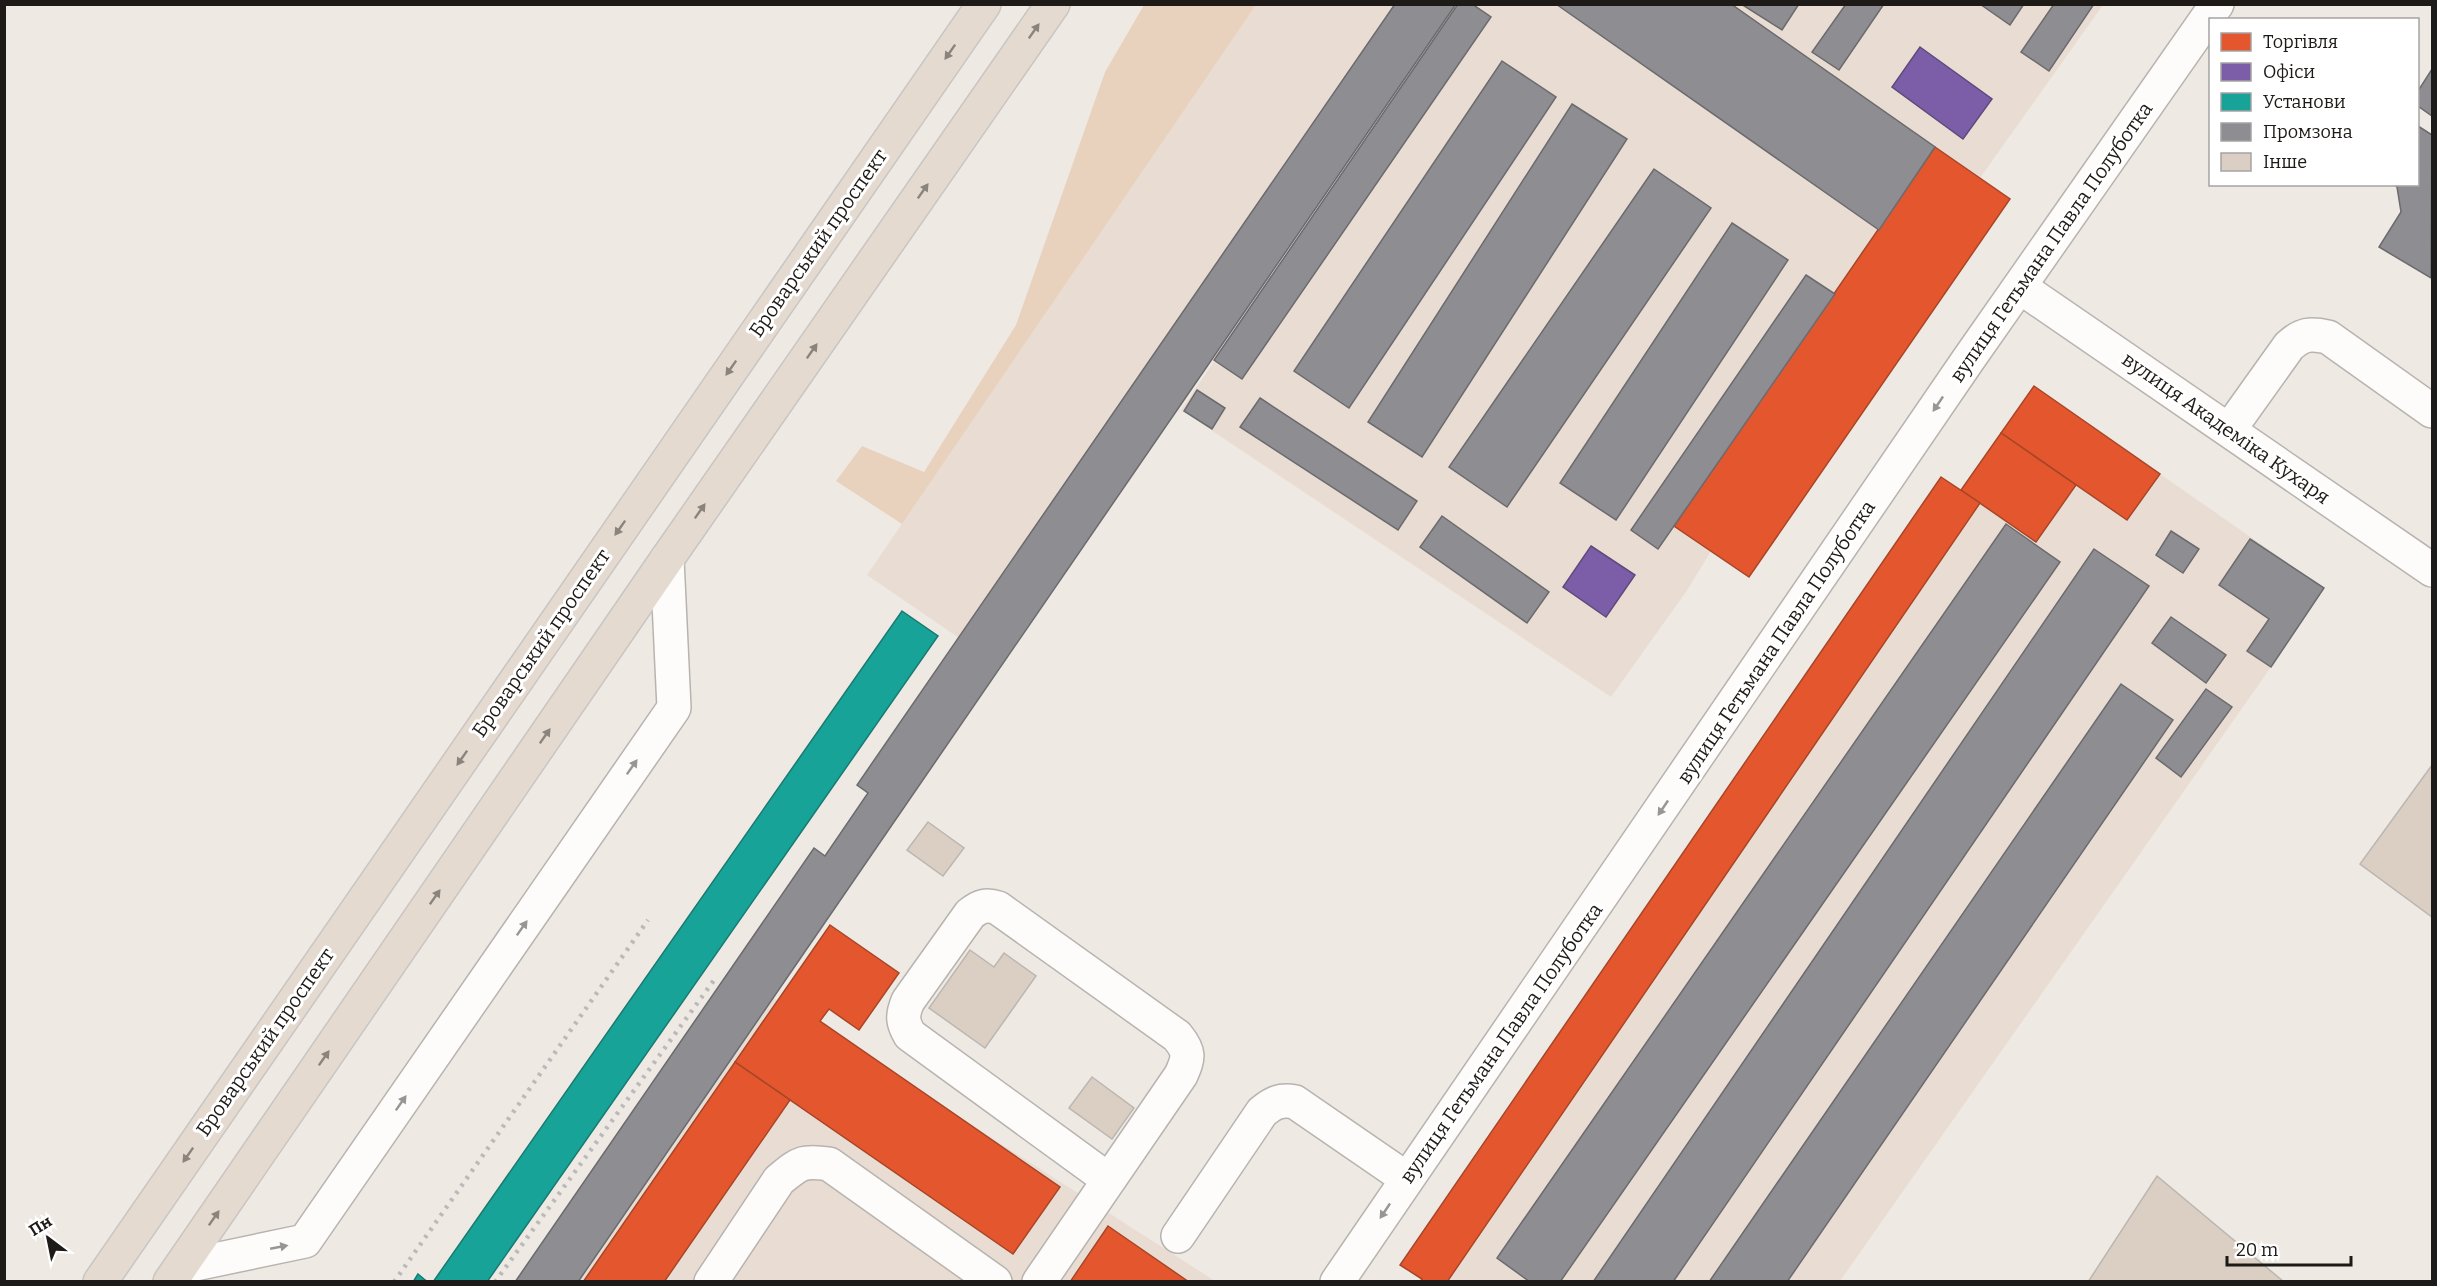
<svg xmlns="http://www.w3.org/2000/svg" width="2437" height="1286" font-family="Bitter,serif">
<style>
.built{fill:#e9ddd3}
.green{fill:#e8d2be}
.shops{fill:#e4572e;stroke:#a84527;stroke-width:1.5}
.offices{fill:#7b5ea7;stroke:#5f4a7c;stroke-width:1.5}
.public{fill:#17a398;stroke:#197a71;stroke-width:1.5}
.industry{fill:#8d8d92;stroke:#6b6a6d;stroke-width:1.5}
.building{fill:#dbcfc4;stroke:#bab6b2;stroke-width:1.5}
.lines{fill:none;stroke-linecap:round;stroke-linejoin:round}
.minor-casing{stroke:#b7b3af;stroke-width:36}
.highway-casing{stroke:#c8c5c3;stroke-width:36}
.minor{stroke:#fdfcfb;stroke-width:33}
.highway{stroke:#e4dad0;stroke-width:33}
.rail{stroke:#bbb9b9;stroke-width:4.5;stroke-dasharray:3 6;stroke-linecap:butt}
.oneway{fill:#8a847d}
.oneway2{fill:#989694}
.labels{text-anchor:middle;stroke-width:6;stroke-linejoin:round;paint-order:stroke}
.street-label{font-size:20px;fill:#1d1a17;stroke:#fff}
</style>
<rect width="100%" height="100%" fill="#efe9e4"/>
<g class="built">
<polygon points="1256,5 1398,5 959,638 867,575"/>
<polygon points="1456,5 1556,5 1879,230 1675,526 1711,551 1688,589 1611,697 1181,410"/>
<polygon points="1731,5 2103,5 1980,178"/>
<polygon points="2160,474 2324,588 2271,667 1840,1281 1447,1282 1980,503 2036,542 2076,485 2127,520"/>
<polygon points="747,981 1215,1281 518,1282"/>
</g>
<polygon class="green" points="1144,5 1256,5 902,524 836,481 862,446 924,472 1016,325 1105,72"/>
<g class="shops">
<polygon points="1935,147 2010,199 1749,577 1674,526"/>
<polygon points="2034,386 2160,474 2127,520 2001,433"/>
<polygon points="2001,433 2076,485 2036,542 1961,490"/>
<polygon points="1941,477 1980,503 1447,1282 1420,1282 1422,1279 1400,1265"/>
<polygon points="830,925 899,973 859,1030 829,1009 820,1021 1060,1187 1013,1254 735,1062"/>
<polygon points="735,1062 790,1100 664,1282 583,1282"/>
<polygon points="1108,1226 1189,1282 1070,1282"/>
</g>
<g class="offices">
<polygon points="1920,47 1992,99 1963,139 1892,87"/>
<polygon points="1591,546 1635,575 1606,617 1563,587"/>
</g>
<g class="public">
<polygon points="902,611 938,636 487,1282 433,1282"/>
<polygon points="418,1274 424,1279 428,1282 413,1282"/>
</g>
<g class="industry">
<polygon points="1395,4 1456,4 578,1282 515,1282 814,848 825,856 868,793 857,785"/>
<polygon points="1458,4 1472,4 1491,17 1242,379 1214,360"/>
<polygon points="1556,4 1731,4 1935,147 1879,230"/>
<polygon points="1741,4 1799,4 1782,30"/>
<polygon points="1846,4 1884,4 1839,70 1812,52"/>
<polygon points="1980,4 2024,4 2010,25"/>
<polygon points="2054,4 2094,4 2049,71 2021,52"/>
<polygon points="1502,61 1556,97 1349,408 1294,371"/>
<polygon points="2432,69 2432,116 2418,106 2418,91"/>
<polygon points="1572,104 1627,139 1422,457 1368,422"/>
<polygon points="2418,126 2432,135 2431,278 2379,247 2401,212 2397,187 2393,184 2418,184"/>
<polygon points="1654,169 1711,208 1507,507 1449,467"/>
<polygon points="1732,223 1788,260 1616,520 1560,483"/>
<polygon points="1806,275 1835,294 1658,549 1631,530"/>
<polygon points="1197,390 1225,408 1212,429 1184,411"/>
<polygon points="1260,398 1417,501 1398,530 1240,427"/>
<polygon points="1442,516 1549,592 1527,623 1420,547"/>
<polygon points="2006,524 2060,562 1560,1282 1530,1282 1497,1258"/>
<polygon points="2171,531 2199,549 2183,573 2156,555"/>
<polygon points="2250,539 2324,588 2271,667 2247,651 2269,619 2219,585"/>
<polygon points="2094,549 2149,586 1673,1282 1593,1282"/>
<polygon points="2171,617 2226,655 2206,683 2152,643"/>
<polygon points="2121,684 2173,720 1787,1282 1709,1282"/>
<polygon points="2206,689 2232,707 2181,777 2156,758"/>
</g>
<g class="building">
<polygon points="2432,765 2432,917 2360,864"/>
<polygon points="928,822 964,848 943,876 907,850"/>
<polygon points="970,950 994,967 1004,953 1036,976 985,1048 929,1008"/>
<polygon points="1092,1077 1134,1108 1112,1139 1069,1108"/>
<polygon points="2157,1176 2284,1282 2088,1282"/>
</g>
<g class="lines">
<defs>
<g id="minor">
<polyline points="2020,287 2432,570"/>
<path d="M2229,430L2289,346C2302,334 2310,333 2328,337L2432,411"/>
<path d="M1178,1236L1262,1112C1273,1103 1280,1099 1295,1102L1407,1179"/>
<polyline points="181,1267 305,1241 674,708 667,559"/>
<path d="M711,1282L779,1180C800,1163 802,1160 829,1164L995,1282"/>
<path d="M1039,1282L1181,1075C1189,1057 1190,1052 1177,1036L998,908C986,904 980,906 970,914L908,1001C902,1015 902,1022 910,1035L1109,1180"/>
<polyline points="1337,1282 1968,360 2217,4"/>
</g>
<g id="highway">
<polyline points="100,1282 984,4"/>
<polyline points="170,1282 667,559 1053,4"/>
</g>
</defs>
<use href="#minor" class="minor-casing"/>
<use href="#highway" class="highway-casing"/>
<use href="#minor" class="minor"/>
<use href="#highway" class="highway"/>
<g class="rail">
<polyline points="394,1282 648,920"/>
<polyline points="495,1282 717,976"/>
</g>
</g>
<defs><path id="oneway-solid" d="M-6-.8H1V-3.2L6.5 0L1 3.2V.8H-6Z" transform="scale(1.5)"/></defs>
<g class="oneway">
<use href="#oneway-solid" transform="translate(1034 31) rotate(-55)"/>
<use href="#oneway-solid" transform="translate(950 52) rotate(125)"/>
<use href="#oneway-solid" transform="translate(923 191) rotate(-55)"/>
<use href="#oneway-solid" transform="translate(812 351) rotate(-55)"/>
<use href="#oneway-solid" transform="translate(731 368) rotate(125)"/>
<use href="#oneway-solid" transform="translate(700 511) rotate(-55)"/>
<use href="#oneway-solid" transform="translate(620 528) rotate(125)"/>
<use href="#oneway-solid" transform="translate(545 736) rotate(-55)"/>
<use href="#oneway-solid" transform="translate(462 758) rotate(125)"/>
<use href="#oneway-solid" transform="translate(435 897) rotate(-55)"/>
<use href="#oneway-solid" transform="translate(324 1058) rotate(-55)"/>
<use href="#oneway-solid" transform="translate(188 1155) rotate(125)"/>
<use href="#oneway-solid" transform="translate(214 1218) rotate(-55)"/>
</g>
<g class="oneway2">
<use href="#oneway-solid" transform="translate(1938 404) rotate(124)"/>
<use href="#oneway-solid" transform="translate(632 767) rotate(-55)"/>
<use href="#oneway-solid" transform="translate(1663 808) rotate(124)"/>
<use href="#oneway-solid" transform="translate(522 928) rotate(-55)"/>
<use href="#oneway-solid" transform="translate(401 1103) rotate(-55)"/>
<use href="#oneway-solid" transform="translate(1385 1211) rotate(124)"/>
<use href="#oneway-solid" transform="translate(279 1247) rotate(-11)"/>
</g>
<g class="labels">
<g class="street-label">
<text transform="translate(2051 242) rotate(-55)" y="7">вулиця Гетьмана Павла Полуботка</text>
<text transform="translate(818 243) rotate(-55)" y="7">Броварський проспект</text>
<text transform="translate(2226 428) rotate(35)" y="7">вулиця Академіка Кухаря</text>
<text transform="translate(1776 642) rotate(-56)" y="7">вулиця Гетьмана Павла Полуботка</text>
<text transform="translate(541 643) rotate(-55)" y="7">Броварський проспект</text>
<text transform="translate(265 1042) rotate(-55)" y="7">Броварський проспект</text>
<text transform="translate(1501 1043) rotate(-55)" y="7">вулиця Гетьмана Павла Полуботка</text>
</g>
</g>
<rect width="2437" height="1286" fill="none" stroke="#1d1a17" stroke-width="12"/>
<rect x="2209" y="18" width="210" height="168" fill="#ffffff" stroke="#a5a3a2" stroke-width="1.5"/>
<rect x="2221" y="33" width="30" height="18" fill="#e4572e" stroke="#a5a3a2" stroke-width="1.5"/>
<text x="2263" y="48" font-size="18" fill="#1d1a17">Торгівля</text>
<rect x="2221" y="63" width="30" height="18" fill="#7b5ea7" stroke="#a5a3a2" stroke-width="1.5"/>
<text x="2263" y="78" font-size="18" fill="#1d1a17">Офіси</text>
<rect x="2221" y="93" width="30" height="18" fill="#17a398" stroke="#a5a3a2" stroke-width="1.5"/>
<text x="2263" y="108" font-size="18" fill="#1d1a17">Установи</text>
<rect x="2221" y="123" width="30" height="18" fill="#8d8d92" stroke="#a5a3a2" stroke-width="1.5"/>
<text x="2263" y="138" font-size="18" fill="#1d1a17">Промзона</text>
<rect x="2221" y="153" width="30" height="18" fill="#dbcfc4" stroke="#a5a3a2" stroke-width="1.5"/>
<text x="2263" y="168" font-size="18" fill="#1d1a17">Інше</text>
<g transform="translate(48 1238) rotate(328)" stroke="#ffffff" stroke-width="4.5" paint-order="stroke">
<path d="M0-4.5L10 22L0 15L-10 22Z" fill="#1d1a17"/>
<text y="-9" font-size="16" font-weight="bold" text-anchor="middle" fill="#1d1a17">Пн</text>
</g>
<path d="M2227 1256v9h124v-9" fill="none" stroke="#1d1a17" stroke-width="3"/>
<text x="2236" y="1256" font-size="18" fill="#1d1a17" stroke="#ffffff" stroke-width="4.5" paint-order="stroke">20 m</text>
</svg>
